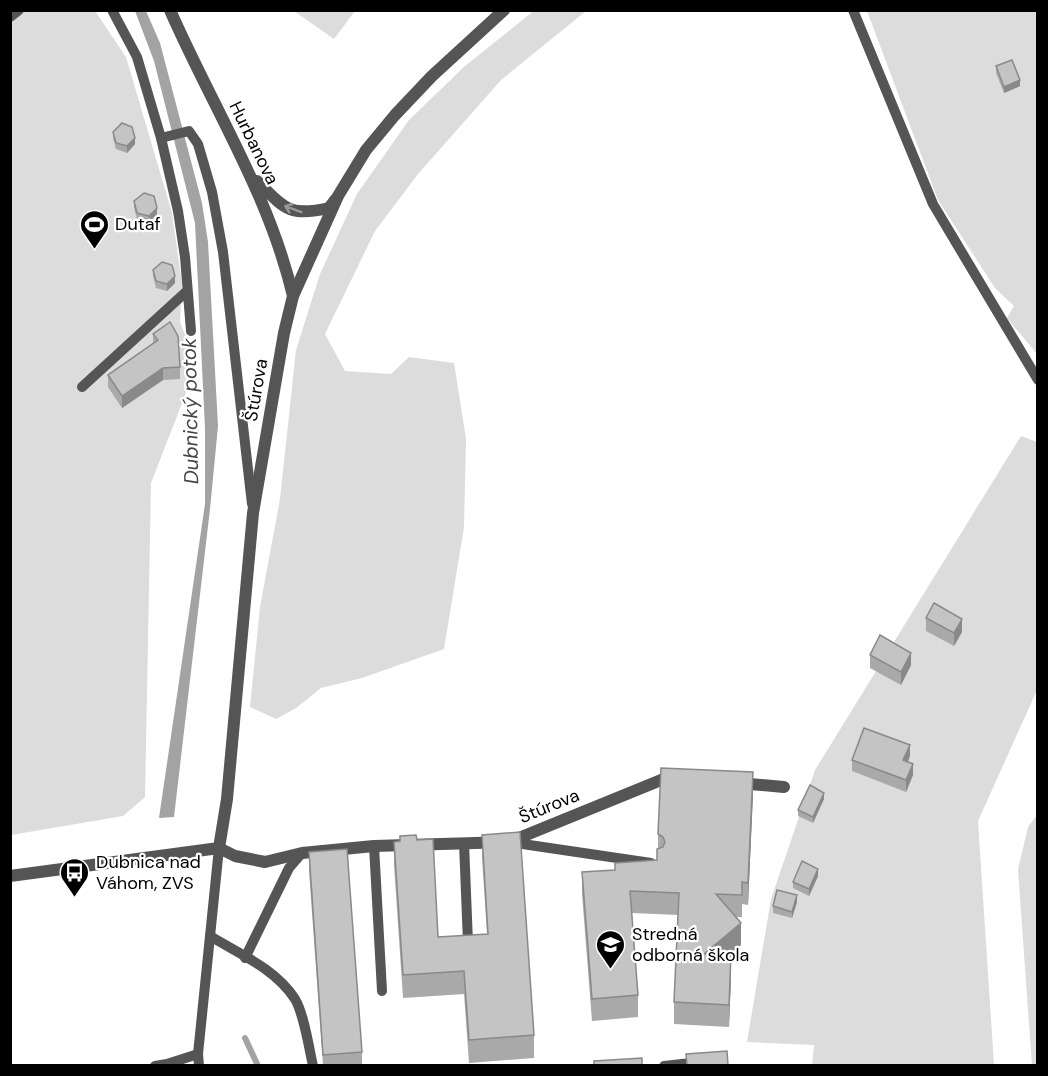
<svg xmlns="http://www.w3.org/2000/svg" width="1048" height="1076" font-family="'DM Sans',sans-serif">
<style>
.green{fill:#dcdcdc}
.water{fill:#a3a3a3}
.lines{fill:none;stroke-linecap:round;stroke-linejoin:round}
.stream{stroke:#a3a3a3;stroke-width:6}
.lane{stroke:#555;stroke-width:10}
.street{stroke:#555;stroke-width:12}
.wall{fill:#a9a9a9}
.shaded-wall{fill:#898989}
.building{fill:#c4c4c4;stroke:#898989;stroke-width:1.5}
.oneway{stroke:#999}
.labels{text-anchor:middle;stroke-width:4.5;stroke-linejoin:round;paint-order:stroke}
.street-label{font-size:18px;fill:#000;stroke:#fff}
.poi-label{font-size:18px;fill:#000;stroke:#fff;text-anchor:start}
.water-label{font-size:20px;font-style:italic;fill:#444;stroke:#fff}
</style>
<rect width="100%" height="100%" fill="#fff"/>
<g class="green">
<polygon points="535,10 586,11 501,80 418,174 375,231 325,334 345,371 391,374 409,357 454,363 466,439 464,527 444,649 362,678 321,688 296,708 276,719 250,707 260,607 280,499 296,350 320,274 357,194 409,120 465,66"/>
<polygon points="11,11 95,11 126,57 172,213 182,284 180,322 187,340 186,393 151,483 145,797 123,816 11,835"/>
<polygon points="294,11 355,11 334,39"/>
<polygon points="867,11 1037,11 1037,354 1007,318 1014,306 995,288 938,200"/>
<polygon points="1021,436 1037,442 1037,690 978,821 994,1065 812,1065 814,1045 747,1042 771,899 815,770"/>
<polygon points="1037,815 1038,1065 1032,1066 1018,869 1028,827"/>
</g>
<polygon class="water" points="135,11 146,11 160,43 202,203 208,242 218,426 210,509 174,817 159,818 205,504 205,428 195,223 154,61"/>
<g class="lines">
<polyline class="stream" points="245,1038 258,1066"/>
<g class="lane">
<polyline points="112,10 137,57 161,138 178,211 185,257 191,331"/>
<polyline points="853,10 933,204 1038,380"/>
<polyline points="10,17 19,10"/>
<polyline points="161,138 189,131 198,144 212,192 223,252 252,504"/>
<polyline points="82,387 187,291"/>
<polyline points="509,842 651,863"/>
<polyline points="464,843 468,943"/>
<polyline points="374,846 382,991"/>
<path d="M210,936C238,953 276,969 295,999C304,1014 309,1048 313,1066"/>
<polyline points="245,958 289,868 302,853"/>
<polyline points="155,1066 167,1064 198,1054"/>
<polyline points="199,1066 198,1054 219,848"/>
<polyline points="664,1066 700,1062"/>
</g>
<g class="street">
<path d="M170,10C212,106 269,194 293,296"/>
<path d="M257,181C285,209 289,217 329,208L335,200"/>
<polyline points="738,783 784,787"/>
<polyline points="219,848 235,856 265,862 302,853 374,846 509,842 666,778 675,779"/>
<polyline points="10,876 219,848 227,799 253,513 284,333 293,296 338,196 366,150 395,115 432,76 504,10"/>
</g>
</g>
<g class="wall">
<polygon points="996,66 1020,86 1004,93 996,73"/>
<polygon points="113,132 135,144 127,153 116,149 113,138"/>
<polygon points="134,201 157,214 149,222 137,219 134,208"/>
<polygon points="153,270 175,283 167,291 156,288 153,276"/>
<polygon points="153,334 180,367 180,379 163,380 122,408 108,387 108,375 153,343"/>
<polygon points="926,618 962,632 954,646 926,631"/>
<polygon points="870,655 911,665 901,685 870,668"/>
<polygon points="910,756 908,762 913,775 906,792 852,771 852,760"/>
<polygon points="753,794 748,905 742,904 742,917 736,917 741,945 730,954 731,976 729,1027 674,1024 674,1002 678,915 632,913 638,995 638,1017 592,1021 582,894 582,872 615,870 657,860 658,849 658,834"/>
<polygon points="824,799 813,823 798,816 798,810"/>
<polygon points="482,835 534,1035 534,1058 469,1063 464,994 403,998 394,865 394,842 438,937 487,934 482,858"/>
<polygon points="309,852 362,1052 362,1065 323,1065 309,871"/>
<polygon points="818,876 809,896 793,888 793,882"/>
<polygon points="797,902 792,918 773,913 773,906"/>
</g>
<g class="shaded-wall">
<polygon points="1020,80 1020,86 1004,93 1004,87"/>
<polygon points="135,138 135,144 127,153 127,146"/>
<polygon points="157,208 157,214 149,222 149,216"/>
<polygon points="175,276 175,283 167,291 167,284"/>
<polygon points="163,368 163,380 122,408 122,396"/>
<polygon points="962,619 962,632 954,646 954,633"/>
<polygon points="911,653 911,665 901,685 901,672"/>
<polygon points="910,745 910,756 903,772 903,760"/>
<polygon points="913,764 913,775 906,792 906,780"/>
<polygon points="753,772 753,794 748,905 748,883"/>
<polygon points="824,793 824,799 813,823 813,817"/>
<polygon points="818,869 818,876 809,896 809,889"/>
<polygon points="797,895 797,902 792,918 792,912"/>
<polygon points="741,923 741,945 704,976 704,954"/>
<polygon points="731,954 731,976 729,1027 729,1005"/>
</g>
<g class="building">
<polygon points="1012,60 1020,80 1004,87 996,66"/>
<polygon points="122,123 132,127 135,138 127,146 116,143 113,132"/>
<polygon points="144,193 154,196 157,208 149,216 137,213 134,201"/>
<polygon points="162,262 172,265 175,276 167,284 156,281 153,270"/>
<polygon points="170,322 178,336 180,367 163,368 122,396 108,375 158,340 153,334"/>
<polygon points="934,603 962,619 954,633 926,618"/>
<polygon points="880,635 911,653 901,672 870,655"/>
<polygon points="864,728 910,745 903,760 913,764 906,780 852,760"/>
<polygon points="661,768 753,772 748,883 742,882 742,895 716,894 741,923 704,954 731,954 729,1005 674,1002 679,893 630,891 638,995 592,999 582,872 615,870 615,863 657,860 657,849 663,847 665,842 663,837 658,834"/>
<polygon points="810,785 824,793 813,817 798,810"/>
<polygon points="520,832 534,1035 469,1040 464,971 403,975 394,842 400,841 400,836 416,835 417,840 433,839 438,937 488,934 482,835"/>
<polygon points="347,849 362,1052 323,1055 309,852"/>
<polygon points="802,861 818,869 809,889 793,882"/>
<polygon points="777,890 797,895 792,912 773,906"/>
<polygon points="727,1051 728,1065 687,1065 686,1054"/>
<polygon points="642,1058 642,1065 594,1065 594,1061"/>
</g>
<defs><path id="oneway-shaft" d="M-6 0H5M1.5-3L5.5 0L1.5 3" fill="none" stroke-width="1.6" stroke-linecap="round" stroke-linejoin="round" transform="scale(1.5)"/></defs>
<use class="oneway" href="#oneway-shaft" transform="translate(293 209) rotate(-159)"/>
<defs>
<symbol id="stadium-pin" viewBox="-11 -11 22 30"><path d="M0 17L-7.5 6A9.5 9.5 0 1 1 7.5 6Z" fill="#000" stroke="#fff"/><path d="M0-5a6.5 5 0 1 0 0 10a6.5 5 0 1 0 0-10ZM-3.5-1.8h7v3.6h-7Z" fill="#fff"/></symbol>
<symbol id="bus-pin" viewBox="-11 -11 22 30"><path d="M0 17L-7.5 6A9.5 9.5 0 1 1 7.5 6Z" fill="#000" stroke="#fff"/><path d="M-5-6H5V4H4V6H2V4H-2V6H-4V4H-5ZM-3.5-4V0h7V-4ZM-3.5 1.2v1.5H-2V1.2ZM2 1.2v1.5H3.5V1.2Z" fill="#fff"/></symbol>
<symbol id="university-pin" viewBox="-11 -11 22 30"><path d="M0 17L-7.5 6A9.5 9.5 0 1 1 7.5 6Z" fill="#000" stroke="#fff"/><path d="M0-5L7-2L0 1L-7-2ZM-4 1L0 2.5L4 1V4Q0 6-4 4Z" fill="#fff"/></symbol>
</defs>
<g fill-rule="evenodd">
<use href="#stadium-pin" x="78" y="208" width="33" height="45"/>
<use href="#bus-pin" x="58" y="856" width="33" height="45"/>
<use href="#university-pin" x="594" y="928" width="33" height="45"/>
</g>
<g class="labels">
<g class="street-label">
<text transform="translate(254 143) rotate(64)" y="6">Hurbanova</text>
<text transform="translate(256 390) rotate(-80)" y="6">Štúrova</text>
<text transform="translate(549 806) rotate(-22)" y="6">Štúrova</text>
</g>
<g class="poi-label">
<text x="115" y="230">Dutaf</text>
<text x="96" y="868">Dubnica nad<tspan x="96" dy="21">Váhom, ZVS</tspan></text>
<text x="632" y="940">Stredná<tspan x="632" dy="21">odborná škola</tspan></text>
</g>
<g class="water-label">
<text transform="translate(190 411) rotate(-91)" y="7">Dubnický potok</text>
</g>
</g>
<rect width="1048" height="1076" fill="none" stroke="#000000" stroke-width="24"/>
</svg>
